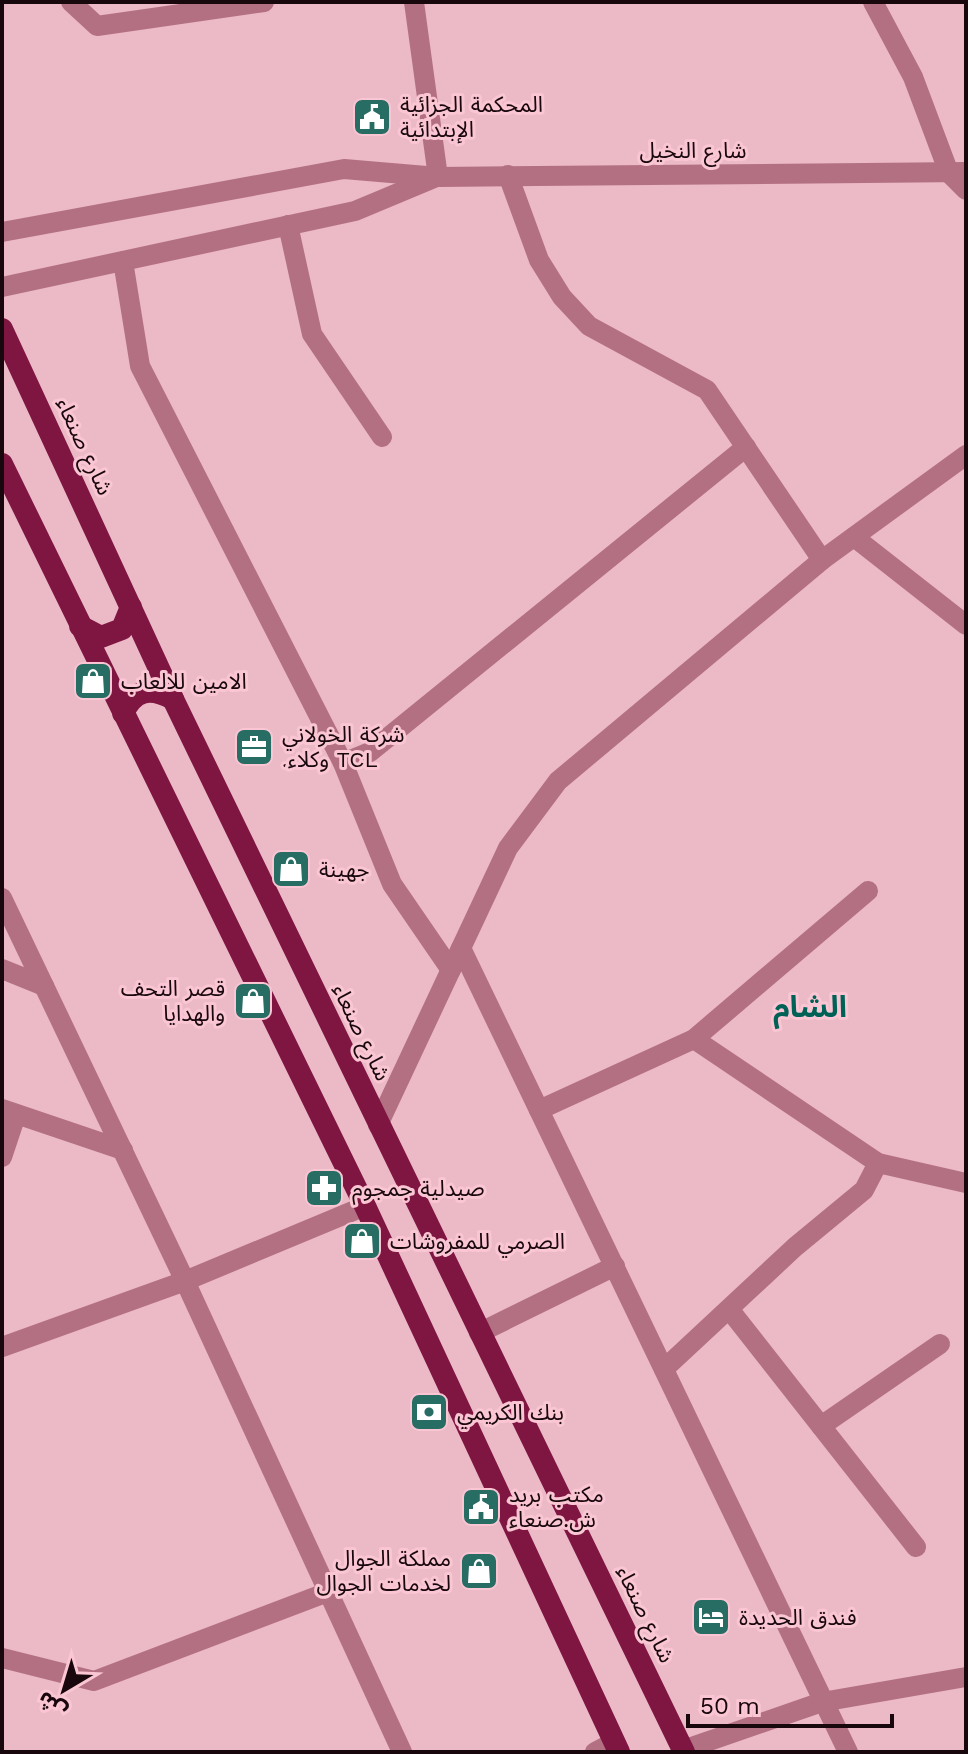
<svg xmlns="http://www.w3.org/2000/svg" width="968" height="1754" font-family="'Work Sans','Noto Sans Arabic',sans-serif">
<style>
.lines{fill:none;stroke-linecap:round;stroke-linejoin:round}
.minor{stroke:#b37083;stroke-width:20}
.tertiary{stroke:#b37083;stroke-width:20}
.trunk{stroke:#7f1642;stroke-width:22}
.labels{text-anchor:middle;stroke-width:6;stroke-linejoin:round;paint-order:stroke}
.poi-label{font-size:22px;fill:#18070c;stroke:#fac6d3;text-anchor:start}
.street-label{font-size:22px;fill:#18070c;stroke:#fac6d3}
.district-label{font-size:30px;font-weight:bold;fill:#006156;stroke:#fac6d3}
</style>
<rect width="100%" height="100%" fill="#ecb9c6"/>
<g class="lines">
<g class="minor">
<polyline points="71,2 97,26 264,2"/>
<polyline points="414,2 438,177"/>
<polyline points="873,2 913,77 949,173"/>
<polyline points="508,175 539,260 562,297 589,326 707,390 822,560"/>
<polyline points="288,225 312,334 382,437"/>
<polyline points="123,261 140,366 343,763 392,884 451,970"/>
<polyline points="854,537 966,625"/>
<polyline points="343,763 370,752 746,447"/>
<polyline points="2,898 185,1281 402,1752"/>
<polyline points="461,948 848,1752"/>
<polyline points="2,969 44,986"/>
<polyline points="694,1039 878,1163 966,1183"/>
<polyline points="2,1109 123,1150"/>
<polyline points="539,1110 694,1039 868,891"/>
<polyline points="378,1125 508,848 558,781 822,560 966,455"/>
<polyline points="2,1157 16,1115"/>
<polyline points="729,1309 916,1547"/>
<polyline points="479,1333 615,1266"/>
<polyline points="2,1347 185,1281 365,1206"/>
<polyline points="664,1369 795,1247 864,1190 878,1163"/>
<polyline points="821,1426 940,1344"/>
<polyline points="2,1658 94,1681 328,1592"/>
<polyline points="595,1752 614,1742"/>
</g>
<g class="tertiary">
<polyline points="949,173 966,190"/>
<polyline points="2,232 344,169 438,177 966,172"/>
<polyline points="2,287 355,211 434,178"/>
<polyline points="683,1750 822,1702 966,1677"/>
</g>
<g class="trunk">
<polyline points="2,329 173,699 684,1752"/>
<polyline points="2,464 365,1206 619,1752"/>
<polyline points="80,626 101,637 122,629 131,607"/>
<path d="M123,713C135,689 150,687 173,699"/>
</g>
</g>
<defs>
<symbol id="civic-square" viewBox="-11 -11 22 22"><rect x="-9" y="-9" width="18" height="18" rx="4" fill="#276d63" stroke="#fac6d3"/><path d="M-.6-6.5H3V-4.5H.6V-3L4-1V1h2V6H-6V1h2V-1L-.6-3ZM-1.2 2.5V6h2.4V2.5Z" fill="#fff"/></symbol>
<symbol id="shop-square" viewBox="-11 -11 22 22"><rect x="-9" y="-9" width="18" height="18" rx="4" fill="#276d63" stroke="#fac6d3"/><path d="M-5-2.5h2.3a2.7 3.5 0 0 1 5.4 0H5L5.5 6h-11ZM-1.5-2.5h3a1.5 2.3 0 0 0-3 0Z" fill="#fff"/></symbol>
<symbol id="office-square" viewBox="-11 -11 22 22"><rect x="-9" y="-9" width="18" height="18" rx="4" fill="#276d63" stroke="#fac6d3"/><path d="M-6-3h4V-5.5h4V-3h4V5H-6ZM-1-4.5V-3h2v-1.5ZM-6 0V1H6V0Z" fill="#fff"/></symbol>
<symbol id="pharmacy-square" viewBox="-11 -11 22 22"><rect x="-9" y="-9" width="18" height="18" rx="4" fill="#276d63" stroke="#fac6d3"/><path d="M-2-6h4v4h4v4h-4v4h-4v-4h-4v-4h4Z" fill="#fff"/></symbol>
<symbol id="bank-square" viewBox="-11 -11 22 22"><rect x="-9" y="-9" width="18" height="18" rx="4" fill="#276d63" stroke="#fac6d3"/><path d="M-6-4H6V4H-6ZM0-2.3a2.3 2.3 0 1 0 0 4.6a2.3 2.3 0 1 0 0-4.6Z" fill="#fff"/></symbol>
<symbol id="hotel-square" viewBox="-11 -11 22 22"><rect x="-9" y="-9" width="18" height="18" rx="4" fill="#276d63" stroke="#fac6d3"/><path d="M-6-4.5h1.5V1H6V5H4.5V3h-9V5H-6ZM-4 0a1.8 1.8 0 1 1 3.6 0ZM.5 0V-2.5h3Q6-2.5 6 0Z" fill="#fff"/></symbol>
</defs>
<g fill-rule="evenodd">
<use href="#civic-square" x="350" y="95" width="44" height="44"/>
<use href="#shop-square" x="71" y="659" width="44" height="44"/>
<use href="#office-square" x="232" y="725" width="44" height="44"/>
<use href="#shop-square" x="269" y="847" width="44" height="44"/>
<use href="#shop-square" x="231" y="979" width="44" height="44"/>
<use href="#pharmacy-square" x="302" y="1166" width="44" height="44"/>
<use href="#shop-square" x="340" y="1219" width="44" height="44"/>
<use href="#bank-square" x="407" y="1390" width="44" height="44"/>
<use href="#civic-square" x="459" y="1485" width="44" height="44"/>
<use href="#shop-square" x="457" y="1549" width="44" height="44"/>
<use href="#hotel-square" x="689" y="1595" width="44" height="44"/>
</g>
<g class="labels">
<g class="poi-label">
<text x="400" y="112">المحكمة الجزائية<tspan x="400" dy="25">الإبتدائية</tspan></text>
<text x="121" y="689">الامين للالعاب</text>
<text x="282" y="742">شركة الخولاني<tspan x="282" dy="25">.وكلاء TCL</tspan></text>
<text x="319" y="877">جهينة</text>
<text x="225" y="996" text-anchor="end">قصر التحف<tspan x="225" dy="25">والهدايا</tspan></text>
<text x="352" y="1196">صيدلية جمجوم</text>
<text x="390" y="1249">الصرمي للمفروشات</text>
<text x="457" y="1420">بنك الكريمي</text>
<text x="509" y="1502">مكتب بريد<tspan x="509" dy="25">ش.صنعاء</tspan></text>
<text x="451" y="1566" text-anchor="end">مملكة الجوال<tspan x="451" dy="25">لخدمات الجوال</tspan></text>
<text x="739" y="1625">فندق الحديدة</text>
</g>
<g class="street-label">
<text x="693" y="158">شارع النخيل</text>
<text transform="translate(85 446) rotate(65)" y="8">شارع صنعاء</text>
<text transform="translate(362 1032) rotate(64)" y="8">شارع صنعاء</text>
<text transform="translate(646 1614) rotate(64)" y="8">شارع صنعاء</text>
</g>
<g class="district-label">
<text x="810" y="1017">الشام</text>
</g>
</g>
<rect width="968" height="1754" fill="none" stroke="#18070c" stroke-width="8"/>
<g transform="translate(64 1690) rotate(218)" stroke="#fac6d3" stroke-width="6" paint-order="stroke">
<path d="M0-6L14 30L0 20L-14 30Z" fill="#18070c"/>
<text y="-12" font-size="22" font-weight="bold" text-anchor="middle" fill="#18070c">ش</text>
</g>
<path d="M688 1714v12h204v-12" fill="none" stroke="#18070c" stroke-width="4"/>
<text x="700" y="1714" font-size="24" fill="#18070c" stroke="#fac6d3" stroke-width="6" paint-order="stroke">50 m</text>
</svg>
